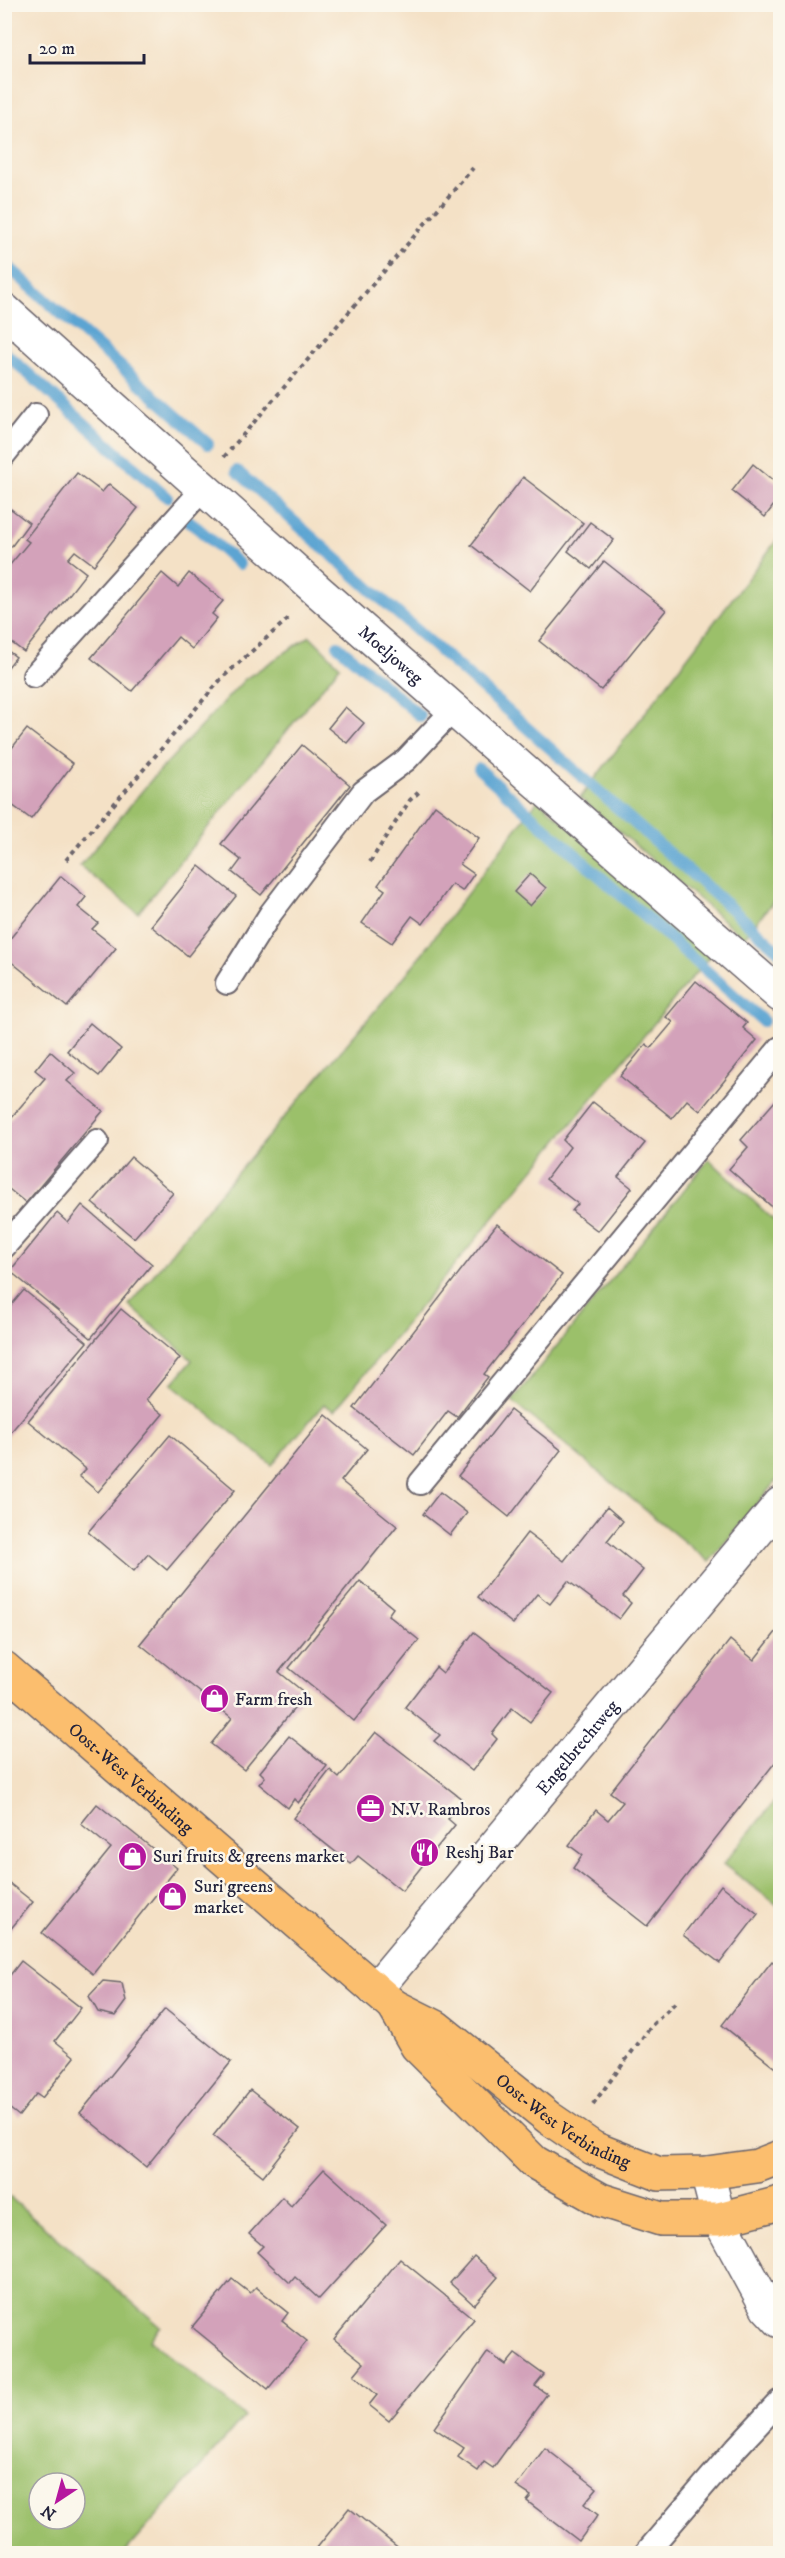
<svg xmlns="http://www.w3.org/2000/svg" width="785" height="2558" font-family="'IM FELL DW Pica',serif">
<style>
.green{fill:#9bc06a;stroke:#5e7152;stroke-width:1.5;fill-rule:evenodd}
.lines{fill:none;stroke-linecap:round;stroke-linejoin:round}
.stream{stroke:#5ba4d2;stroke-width:12}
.building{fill:#d3a2ba}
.service-casing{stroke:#6c656c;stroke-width:26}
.minor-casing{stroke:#6c656c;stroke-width:36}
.tertiary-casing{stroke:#6c656c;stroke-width:36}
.primary-casing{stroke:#6c656c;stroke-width:36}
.path{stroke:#6c656c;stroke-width:4;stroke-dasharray:4.5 4.5;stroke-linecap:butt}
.service{stroke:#fff;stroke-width:22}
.minor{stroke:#fff;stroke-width:33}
.tertiary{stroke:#fff;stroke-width:33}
.primary{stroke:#fbbe6e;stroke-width:33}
.labels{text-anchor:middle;stroke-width:5;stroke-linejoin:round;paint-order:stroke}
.street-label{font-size:18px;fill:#22223b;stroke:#fbf7ec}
.poi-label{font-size:18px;fill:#22223b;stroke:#fbf7ec;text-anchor:start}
</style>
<rect width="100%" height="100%" fill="#fbf7ec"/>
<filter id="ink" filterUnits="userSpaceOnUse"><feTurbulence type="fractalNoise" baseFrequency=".0167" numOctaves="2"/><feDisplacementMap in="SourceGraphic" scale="12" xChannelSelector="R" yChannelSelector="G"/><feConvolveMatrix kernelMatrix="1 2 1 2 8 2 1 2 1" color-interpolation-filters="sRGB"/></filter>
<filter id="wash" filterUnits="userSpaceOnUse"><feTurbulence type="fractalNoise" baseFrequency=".008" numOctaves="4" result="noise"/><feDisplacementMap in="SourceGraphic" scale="24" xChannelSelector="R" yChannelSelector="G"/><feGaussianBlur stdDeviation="1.35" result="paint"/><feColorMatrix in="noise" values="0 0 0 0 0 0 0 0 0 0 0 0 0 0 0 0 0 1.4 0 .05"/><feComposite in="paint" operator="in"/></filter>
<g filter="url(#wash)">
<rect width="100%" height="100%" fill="#f4e1c6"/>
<g class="green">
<polygon points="780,536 780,893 744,938 580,798"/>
<polygon points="310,636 340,666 138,913 80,866 152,779 245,679"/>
<polygon points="538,800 714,951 334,1411 324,1404 272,1465 172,1384 192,1360 129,1305 208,1207 408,972"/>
<polygon points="709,1159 780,1226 780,1476 709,1562 512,1401"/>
<polygon points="780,1795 780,1907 723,1864"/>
<path d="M5,2193L161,2327L150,2340L245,2416L124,2553H5ZM39,2483H75V2519H39Z"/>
</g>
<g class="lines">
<g class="stream">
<polyline points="4,263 208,444"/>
<polyline points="4,352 167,497"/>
<polyline points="237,471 780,952"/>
<polyline points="187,519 239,564"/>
<polyline points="338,646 420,716"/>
<polyline points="479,769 763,1021"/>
</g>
</g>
<g id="blocks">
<g class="building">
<polygon points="753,464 780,486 780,497 765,517 732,491"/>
<polygon points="77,473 102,492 109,484 138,508 94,565 75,551 68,559 86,573 24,652 4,637 4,572 29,542 25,539"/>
<polygon points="523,477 583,523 530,591 471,545"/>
<polygon points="11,509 29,523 11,547 4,543 4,517"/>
<polygon points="590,522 614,540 591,569 568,551"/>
<polygon points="604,561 666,610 601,690 539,641"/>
<polygon points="162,573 178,587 189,573 223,601 212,614 217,618 192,649 178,637 132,691 91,658"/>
<polygon points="4,648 16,657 4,672"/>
<polygon points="345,707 364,723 347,743 328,728"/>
<polygon points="27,729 73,764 31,819 4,799 4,758"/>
<polygon points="302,745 350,785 261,895 232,872 241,860 221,844"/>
<polygon points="435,805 479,838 460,864 474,874 462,891 452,884 423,924 412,916 392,943 362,923 385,890 378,885"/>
<polygon points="199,866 236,896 188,956 151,926"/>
<polygon points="530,874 546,888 530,906 514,892"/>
<polygon points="61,876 86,897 78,907 98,923 92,929 116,948 67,1007 4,956 4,946"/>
<polygon points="696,981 747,1023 743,1028 757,1040 700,1111 687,1100 672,1118 620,1076 646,1044 651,1048 673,1022 666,1017"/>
<polygon points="90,1023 121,1049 99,1076 67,1051"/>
<polygon points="50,1051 75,1073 67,1081 103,1111 26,1203 4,1185 4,1126 45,1078 35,1070"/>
<polygon points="775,1101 780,1106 780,1209 778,1212 729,1169 748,1147 741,1140"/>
<polygon points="593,1102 645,1143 618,1177 632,1188 598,1231 572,1211 578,1204 546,1179 570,1147 563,1140"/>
<polygon points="131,1157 173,1193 134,1238 92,1203"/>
<polygon points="82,1205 152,1264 91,1338 10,1271 57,1213 68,1223"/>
<polygon points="497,1224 562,1275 484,1374 488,1377 457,1417 448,1411 414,1455 354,1408"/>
<polygon points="24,1290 87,1342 4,1440 4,1314"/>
<polygon points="121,1309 180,1358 146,1400 163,1414 98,1492 79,1476 86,1469 28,1421"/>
<polygon points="510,1410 561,1450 509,1517 458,1476"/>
<polygon points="326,1415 367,1449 341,1481 397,1526 279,1672 306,1694 244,1770 211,1744 232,1718 140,1644"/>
<polygon points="170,1435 235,1490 167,1570 148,1554 134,1571 88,1532"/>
<polygon points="440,1492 467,1513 450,1535 423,1514"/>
<polygon points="607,1507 623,1521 607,1541 643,1570 623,1596 631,1603 619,1619 568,1581 550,1604 537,1594 513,1624 478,1597 527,1533 564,1561"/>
<polygon points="360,1581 393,1608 388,1615 419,1640 354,1721 289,1668"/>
<polygon points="780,1627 780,1756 647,1926 573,1868 582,1855 569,1845 596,1810 608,1820 623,1802 610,1792 730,1640 754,1660"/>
<polygon points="474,1632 553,1693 530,1722 512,1708 492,1734 497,1739 472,1771 434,1741 440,1735 405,1707 436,1667 443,1673"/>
<polygon points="376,1732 463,1800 448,1819 455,1825 402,1891 358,1856 351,1864 293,1818 330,1770 339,1778"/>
<polygon points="289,1736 327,1766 298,1803 294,1799 288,1808 259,1784 265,1777 260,1772"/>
<polygon points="97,1804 177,1868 93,1974 42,1933 111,1848 81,1824"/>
<polygon points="4,1879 33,1902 4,1937"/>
<polygon points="721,1885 758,1914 720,1963 683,1935"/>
<polygon points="21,1961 81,2008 55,2041 75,2057 42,2098 36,2094 19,2116 4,2104 4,1983"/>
<polygon points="772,1961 780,1968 780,2071 722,2025"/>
<polygon points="103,1981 122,1983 126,2001 115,2016 98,2012 89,1996"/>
<polygon points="165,2009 231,2062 146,2167 80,2113"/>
<polygon points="250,2090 300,2129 263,2176 213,2136"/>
<polygon points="324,2169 386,2225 319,2299 295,2277 290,2283 257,2252 263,2246 249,2234 282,2197 291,2206"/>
<polygon points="474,2256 498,2277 474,2305 450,2283"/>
<polygon points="400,2259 474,2319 389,2421 369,2405 377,2395 354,2375 364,2363 334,2339"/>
<polygon points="232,2279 250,2293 256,2287 288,2313 282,2321 307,2341 268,2389 192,2327"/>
<polygon points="488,2352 506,2365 515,2354 544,2375 535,2386 547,2394 493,2468 484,2462 478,2471 458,2457 464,2448 434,2428"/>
<polygon points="545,2448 597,2488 584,2504 598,2515 579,2541 527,2501 531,2496 516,2486"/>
<polygon points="349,2508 406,2554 312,2554"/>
</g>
</g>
</g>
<g filter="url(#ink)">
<use href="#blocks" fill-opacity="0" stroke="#6c656c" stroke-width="1.5"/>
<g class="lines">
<defs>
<g id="service">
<polyline points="4,455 36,415"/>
<polyline points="34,676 203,489"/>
<polyline points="227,983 271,913 363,792 406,760 454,709"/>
<polyline points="4,1247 97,1141"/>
<polyline points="420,1483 780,1048"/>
<polyline points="645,2554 736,2448 780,2401"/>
</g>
<g id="minor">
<path id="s1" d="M4,310L318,591L780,995"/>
<path id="s2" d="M375,1990L780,1504"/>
</g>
<polyline id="tertiary" points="707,2173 719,2219 767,2307 780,2321"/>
<g id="primary">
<path id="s3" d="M4,1668L394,2006L436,2027L549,2118L593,2148L659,2174L707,2173L757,2166L780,2157"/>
<polyline points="394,2006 417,2046 534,2162 601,2200 661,2219 719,2219 780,2203"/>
</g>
</defs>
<use href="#service" class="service-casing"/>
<use href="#minor" class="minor-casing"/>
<use href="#tertiary" class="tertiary-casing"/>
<use href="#primary" class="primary-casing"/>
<g class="path">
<polyline points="224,457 473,168"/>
<polyline points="66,860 222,678 291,616"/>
<polyline points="370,862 410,800 420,791"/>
<polyline points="593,2104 652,2025 678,2000"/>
</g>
<use href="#service" class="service"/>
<use href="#minor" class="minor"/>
<use href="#tertiary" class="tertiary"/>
<use href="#primary" class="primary"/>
</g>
</g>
<defs>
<symbol id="shop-disc" viewBox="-11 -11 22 22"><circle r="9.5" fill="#b5179e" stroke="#fbf7ec"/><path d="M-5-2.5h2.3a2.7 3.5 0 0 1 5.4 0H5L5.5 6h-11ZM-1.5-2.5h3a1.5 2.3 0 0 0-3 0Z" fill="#fff"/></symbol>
<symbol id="office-disc" viewBox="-11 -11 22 22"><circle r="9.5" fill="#b5179e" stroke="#fbf7ec"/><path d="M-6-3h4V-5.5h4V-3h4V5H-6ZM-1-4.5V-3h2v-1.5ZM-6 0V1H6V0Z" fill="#fff"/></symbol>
<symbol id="restaurant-disc" viewBox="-11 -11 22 22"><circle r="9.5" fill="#b5179e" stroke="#fbf7ec"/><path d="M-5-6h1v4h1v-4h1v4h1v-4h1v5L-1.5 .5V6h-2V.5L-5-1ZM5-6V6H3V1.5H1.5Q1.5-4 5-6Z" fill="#fff"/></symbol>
</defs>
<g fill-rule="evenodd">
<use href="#shop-disc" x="198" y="1682" width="33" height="33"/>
<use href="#office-disc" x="354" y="1792" width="33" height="33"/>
<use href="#restaurant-disc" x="408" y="1836" width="33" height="33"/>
<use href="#shop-disc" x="116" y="1840" width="33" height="33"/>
<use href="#shop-disc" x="156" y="1880" width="33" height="33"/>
</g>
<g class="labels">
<g class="street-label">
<text dy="6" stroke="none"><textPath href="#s1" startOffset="518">Moeljoweg</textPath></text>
<text dy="6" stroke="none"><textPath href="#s2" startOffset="316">Engelbrechtweg</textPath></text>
<text dy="6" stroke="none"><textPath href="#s3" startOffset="168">Oost-West Verbinding</textPath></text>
<text dy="6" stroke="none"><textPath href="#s3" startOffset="722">Oost-West Verbinding</textPath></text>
</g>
<g class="poi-label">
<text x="235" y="1705">Farm fresh</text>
<text x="391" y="1815">N.V. Rambros</text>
<text x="445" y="1858">Reshj Bar</text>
<text x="153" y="1862">Suri fruits &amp; greens market</text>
<text x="194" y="1892">Suri greens<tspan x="194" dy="21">market</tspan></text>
</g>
</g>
<rect width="785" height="2558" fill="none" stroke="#fbf7ec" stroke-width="24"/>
<g transform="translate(57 2501) rotate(216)"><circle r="28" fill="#fbf7ec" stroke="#a4a2a5" stroke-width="1.5"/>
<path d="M0-4.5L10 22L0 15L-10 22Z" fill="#b5179e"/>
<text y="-9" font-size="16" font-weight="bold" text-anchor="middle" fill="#22223b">N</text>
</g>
<path d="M30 54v9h114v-9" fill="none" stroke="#22223b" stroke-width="3"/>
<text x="39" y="54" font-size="18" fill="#22223b" stroke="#fbf7ec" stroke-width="4.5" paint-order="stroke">20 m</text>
</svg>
